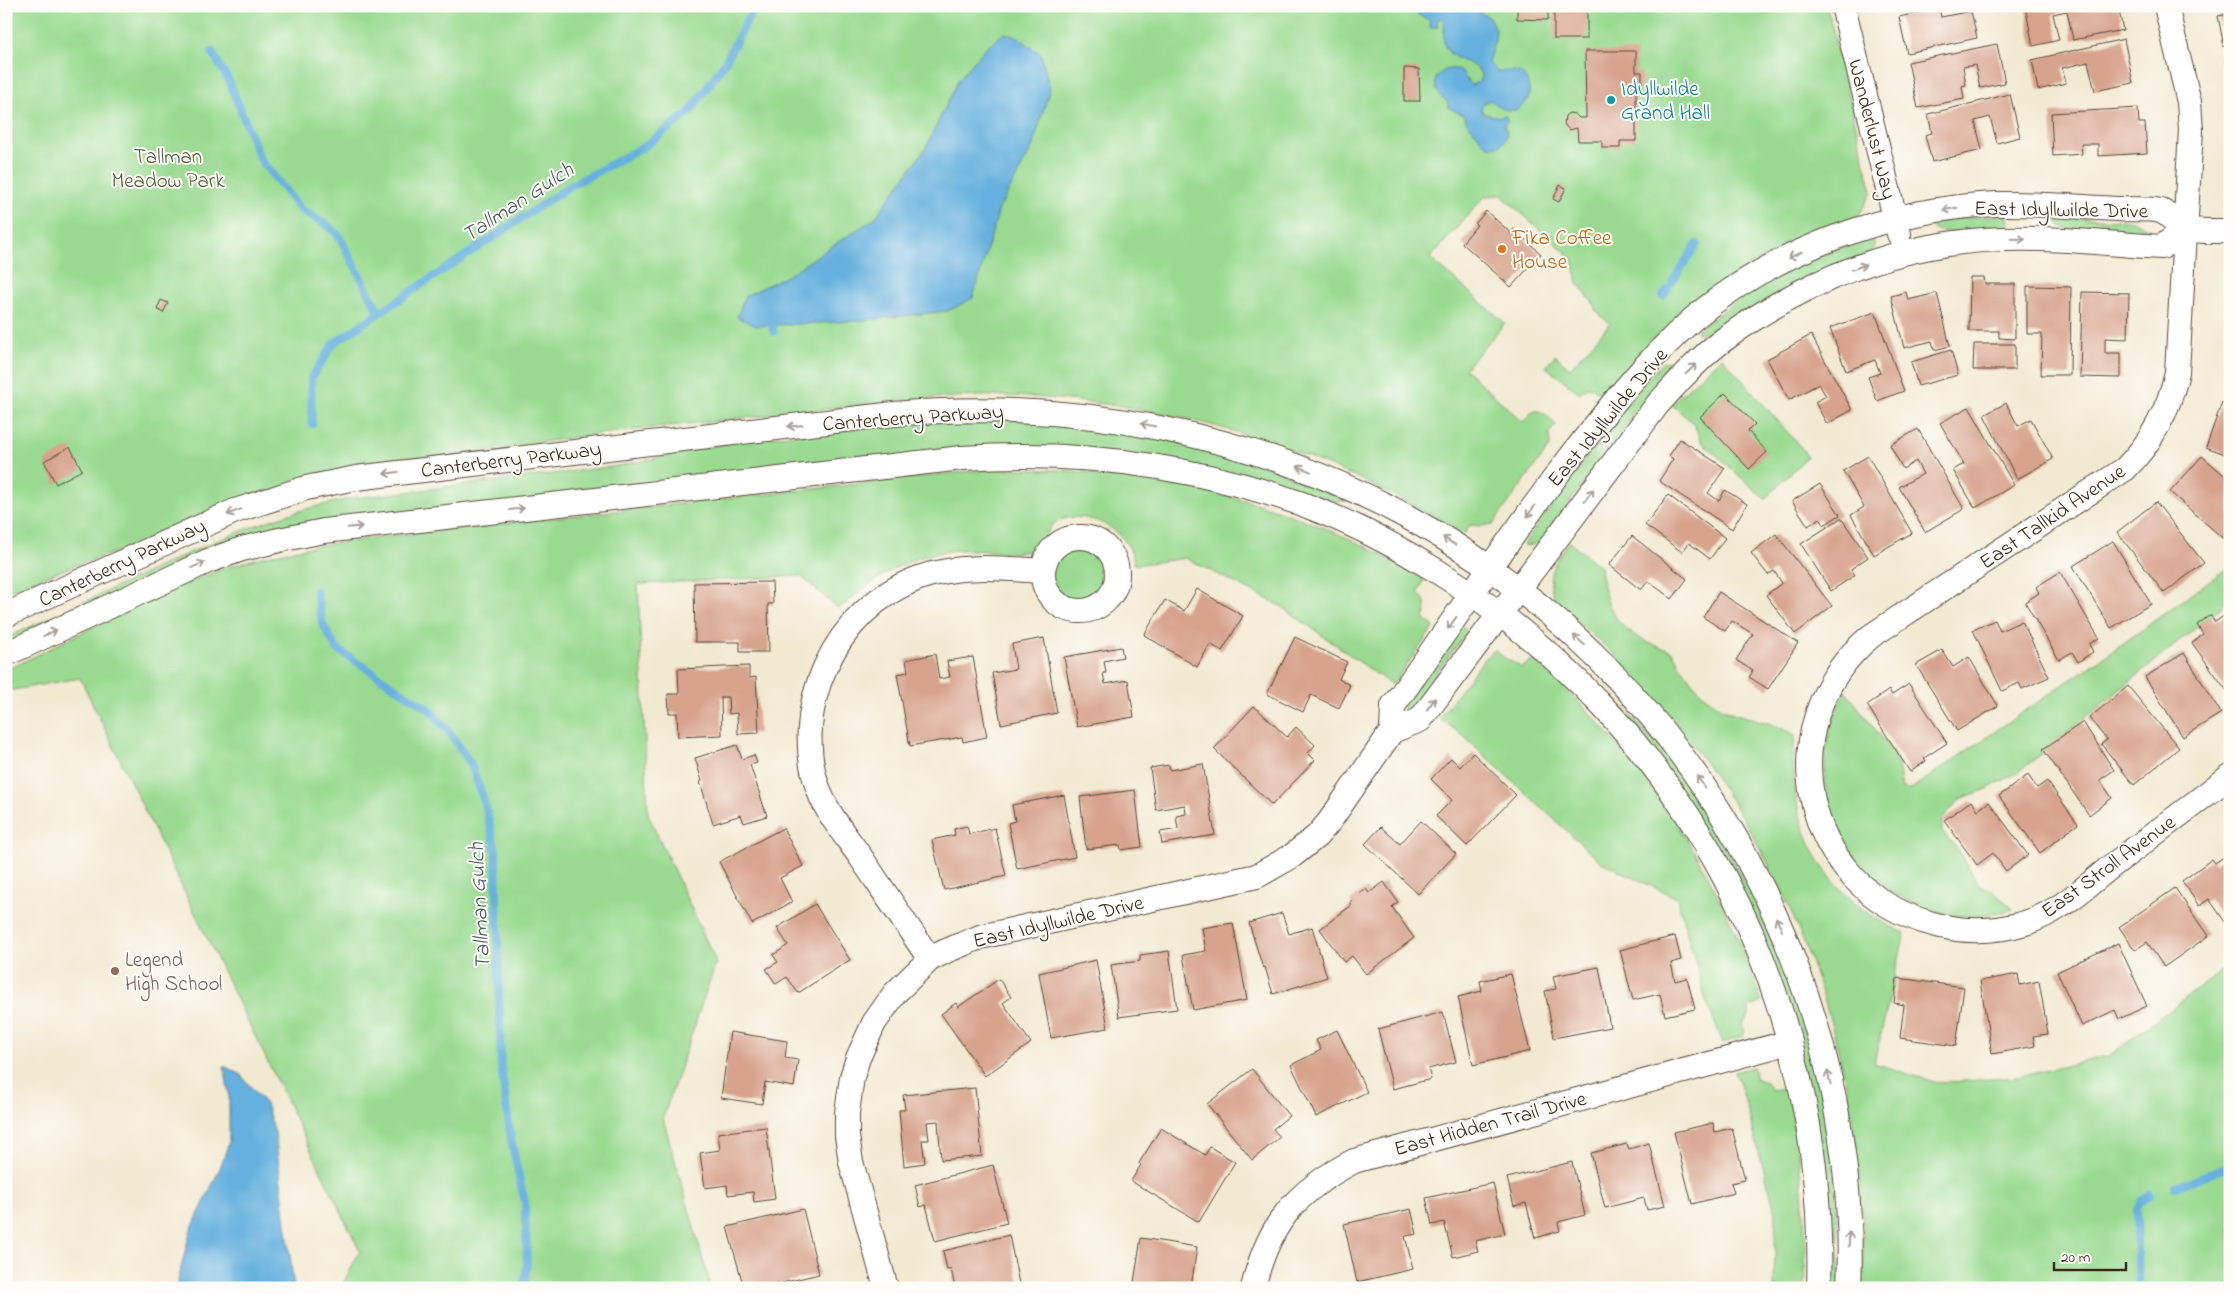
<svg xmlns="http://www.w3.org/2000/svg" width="2236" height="1294" font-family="'Indie Flower',sans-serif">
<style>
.green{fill:#99da90;stroke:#6a8257}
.water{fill:#65b0de;stroke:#506d7e}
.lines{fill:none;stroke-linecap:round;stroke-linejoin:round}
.stream{stroke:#65b0de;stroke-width:8}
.building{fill:#d7a38c}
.minor-casing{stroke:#564739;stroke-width:26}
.minor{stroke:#fff;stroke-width:24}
.oneway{stroke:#a79f9a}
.culture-dot{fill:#0f9aa8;stroke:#fdfcf7;stroke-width:2}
.food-dot{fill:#e8710a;stroke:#fdfcf7;stroke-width:2}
.education-dot{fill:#8d6e63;stroke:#fdfcf7;stroke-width:2}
.labels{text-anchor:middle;stroke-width:4;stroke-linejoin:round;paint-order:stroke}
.culture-label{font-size:21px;fill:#0d838f;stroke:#fdfcf7;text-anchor:start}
.street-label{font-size:21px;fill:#3b2a1e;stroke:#fdfcf7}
.park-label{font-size:21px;fill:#575f40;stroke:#fdfcf7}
.food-label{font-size:21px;fill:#c56008;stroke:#fdfcf7;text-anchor:start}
.education-label{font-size:21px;fill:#785e54;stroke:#fdfcf7;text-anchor:start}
.water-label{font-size:22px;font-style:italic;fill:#4a5961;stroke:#fdfcf7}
</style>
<rect width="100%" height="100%" fill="#fdfcf7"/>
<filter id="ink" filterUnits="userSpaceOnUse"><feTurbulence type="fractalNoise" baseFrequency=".02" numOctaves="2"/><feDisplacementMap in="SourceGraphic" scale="10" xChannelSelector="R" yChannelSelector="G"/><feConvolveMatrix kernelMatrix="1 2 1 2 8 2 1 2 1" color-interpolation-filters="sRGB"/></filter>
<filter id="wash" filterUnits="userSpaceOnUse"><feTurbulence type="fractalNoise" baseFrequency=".0096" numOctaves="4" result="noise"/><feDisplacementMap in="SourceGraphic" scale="20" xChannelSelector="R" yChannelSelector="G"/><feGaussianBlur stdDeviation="1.12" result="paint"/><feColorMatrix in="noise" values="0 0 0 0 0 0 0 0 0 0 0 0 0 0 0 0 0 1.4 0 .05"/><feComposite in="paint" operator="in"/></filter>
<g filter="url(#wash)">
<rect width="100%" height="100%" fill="#f2e9d1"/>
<g class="green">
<path d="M6,6H1827L1872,192L1858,217L1814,232L1748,267L1698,301L1639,354L1602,396L1592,387L1585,388L1580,393L1546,367L1555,355L1570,368L1610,324L1594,309L1596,307L1578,284L1573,259L1501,195L1485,196L1430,258L1505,323L1465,369L1523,422L1533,411C1544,410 1549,418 1556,425L1549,433L1550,446L1493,524L1482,526L1470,525L1464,534C1351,467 1228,418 1096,403C1056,398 1015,395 975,396C907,398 839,408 771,415C681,425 590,433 501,449C474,454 447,463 420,470C369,483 318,497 266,510C178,534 90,556 6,592Z"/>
<path d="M2007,215L2010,225L2006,228C1990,230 1938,239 1928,224L1971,217Z"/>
<polygon points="2055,216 2134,221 2151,230 2151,233 2070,230 2061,226 2053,218"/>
<path d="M1868,238L1873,239L1875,247L1872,251L1715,332L1704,334L1697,333V330C1752,288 1802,259 1868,238Z"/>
<polygon points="1722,357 1804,451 1807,457 1765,499 1702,442 1693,423 1671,404"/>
<polygon points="1668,361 1673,368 1672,372 1637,411 1541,541 1529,546 1523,545 1616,416 1663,362"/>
<path d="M984,417L1127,430L1250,459L1347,501L1338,502L1281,486L1122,452L340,522L6,645V638C54,616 101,594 148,572C217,540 280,511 356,498L618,466L747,439Z"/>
<path d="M1019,469C1162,471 1302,503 1424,579L1418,593C1427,601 1427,607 1424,619L1434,627L1392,685L1281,606L1185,558L1135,565C1133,558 1131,550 1127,544C1114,522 1075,508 1053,524C1050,526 1049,531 1047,534C1043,542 1033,551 1024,552C1003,554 981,549 959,550C914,552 871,579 839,609L801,576L638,584L648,814L716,962L663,1118L711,1288H341L360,1251L80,678L7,691L11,681L6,670C80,635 158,591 235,565C277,551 322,545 366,539L973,471Z"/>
<path d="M1569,541L1600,567C1605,617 1625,638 1672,651C1683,672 1703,701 1726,710C1749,720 1774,721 1795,735C1784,821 1823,900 1905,933L1874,1063L1937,1083L2018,1077L2109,1056L2230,964V1288H1862C1870,1109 1818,922 1714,775C1685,733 1652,694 1617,657C1605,644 1561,611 1555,599C1544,574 1555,562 1569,541Z"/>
<circle cx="1079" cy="573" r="28"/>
<path d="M2230,566V600L2020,771L1987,789L1960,799L1942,820V832L1959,851L1979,886L1993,890L2013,909C1995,914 1975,918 1957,916C1951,916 1944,913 1938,911C1925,907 1911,903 1899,896C1871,882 1834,836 1828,805C1820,762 1827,729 1845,690L1893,753L1898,765L1902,788L1911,789L2121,645Z"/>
<polygon points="1464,627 1467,632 1405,715 1402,707 1460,628"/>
<path d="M1495,650C1506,661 1511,660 1522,668L1533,659C1638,749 1719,870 1762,1002L1749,1007V1016L1742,1024L1744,1036L1723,1043L1707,1003L1677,898L1601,862L1461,734L1439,718L1486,657Z"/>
<polygon points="1572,661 1629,714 1677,765 1763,911 1799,999 1832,1138 1841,1288 1826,1288 1767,949 1571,662"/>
<path d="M1753,1067L1756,1079L1766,1082L1771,1090L1787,1088C1800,1154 1807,1220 1805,1288H1774L1776,1214L1742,1090L1735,1072Z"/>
</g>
<g class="water">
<path d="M1417,6H1440L1452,11L1474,9L1489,17L1496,30L1495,40L1488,62L1498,72C1502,72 1505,71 1510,71C1526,69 1532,87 1528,100L1517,110C1504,111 1499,108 1491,100L1483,103L1481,109L1484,114L1501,117L1505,115L1508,121L1504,125C1509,134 1507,140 1499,146C1483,149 1484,142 1476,133C1470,126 1467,125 1465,116L1449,108L1447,101C1438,96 1434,89 1436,78C1442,70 1452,65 1461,72C1465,75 1467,81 1471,85L1479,82L1482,76C1476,60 1456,63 1447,50C1439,39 1447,28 1443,18L1437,20L1438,27L1431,28L1429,20L1418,15Z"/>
<polygon points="1005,33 1021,39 1041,54 1050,89 1032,148 999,209 973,298 948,311 857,321 756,326 737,317 745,296 788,275 875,218 925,149 959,79 987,46"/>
<polygon points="224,1066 240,1074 266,1104 275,1133 294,1288 176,1288 190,1232 220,1168 229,1142 229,1095"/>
</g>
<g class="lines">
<g class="stream">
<polyline points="212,52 230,83 260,159 301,210 327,225 339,236 379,312"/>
<polyline points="1672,282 1697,244"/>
<polyline points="1663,296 1668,289"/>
<polyline points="769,317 774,332"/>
<polyline points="312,424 311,378 334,343 570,186 645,146 690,112 725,62 755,6"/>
<polyline points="316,591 323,625 337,649 430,710 449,732 471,764 485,804 496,851 501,1067 511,1140 525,1203 527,1264 524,1288"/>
<polyline points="2176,1187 2230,1165"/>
<polyline points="2139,1288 2137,1209 2141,1201 2150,1195"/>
</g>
</g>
<g id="blocks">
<g class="building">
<polygon points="1517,6 1548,6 1548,20 1517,19"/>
<rect x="1554" y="6" width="33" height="33"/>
<polygon points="2025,6 2118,6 2123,30 2073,40 2067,11 2053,14 2059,40 2033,46"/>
<polygon points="1939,8 1941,17 1971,11 1977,38 1907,53 1899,17"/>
<polygon points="2230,14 2230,46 2224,47 2218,16"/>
<polygon points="2124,39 2133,83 2095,91 2088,62 2062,68 2066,83 2038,90 2032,60"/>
<polygon points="1997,44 2005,83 1980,88 1975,65 1963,67 1966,85 1962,86 1964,99 1918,108 1908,62"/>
<polygon points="1585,51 1636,51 1636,72 1642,72 1642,87 1636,87 1636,141 1620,141 1620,148 1602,148 1602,141 1578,141 1577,128 1569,130 1564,124 1565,116 1569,113 1575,114 1579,118 1586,118"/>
<polygon points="2230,55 2230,83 2229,83 2225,56"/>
<polygon points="1404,68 1419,69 1420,101 1404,101"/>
<polygon points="2010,94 2020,137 1997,143 1990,117 1975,121 1982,150 1932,162 1925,135 1932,133 1928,114"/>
<polygon points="2138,108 2139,123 2145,123 2147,153 2098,156 2098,144 2081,144 2082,154 2053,156 2051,113"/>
<polygon points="1560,185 1566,188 1559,202 1553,199"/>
<polygon points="1486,211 1511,233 1514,229 1541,254 1511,287 1462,243 1477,225 1475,224"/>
<polygon points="1970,277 1984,277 1985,284 2015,284 2015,339 1999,338 1999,331 1969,331"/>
<polygon points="2027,286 2071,287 2070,375 2041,375 2042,334 2027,334"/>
<polygon points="1906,292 1908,300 1937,293 1950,346 1934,350 1932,341 1904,348 1891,296"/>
<polygon points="2082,292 2129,293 2128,339 2105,338 2105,353 2121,353 2121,378 2080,377"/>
<polygon points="161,300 168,303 163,313 157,309"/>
<polygon points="1875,312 1904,391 1877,401 1868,377 1880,373 1875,360 1846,371 1830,328"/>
<polygon points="1811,335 1852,410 1827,424 1815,402 1826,396 1819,384 1789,400 1767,359"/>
<polygon points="1974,344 2015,344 2015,370 1973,370"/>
<polygon points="1951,350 1958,375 1918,386 1911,362"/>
<polygon points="2224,363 2230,363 2230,391 2223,391"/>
<polygon points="1725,393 1755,424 1748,431 1767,452 1749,469 1700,417"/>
<polygon points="2222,402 2230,405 2230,456 2206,447"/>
<polygon points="2006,403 2018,426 2031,419 2053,459 2017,479 1984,415"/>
<polygon points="1969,407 2014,485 1975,508 1953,470 1964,464 1940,423"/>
<polygon points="1918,429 1964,509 1925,532 1899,487 1923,474 1916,461 1903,469 1890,445"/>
<polygon points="1680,439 1725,468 1708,493 1719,501 1725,490 1747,504 1732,529 1659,481 1673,459 1669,456"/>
<polygon points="70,447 82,470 56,484 44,461"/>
<polygon points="1868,456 1912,533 1874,555 1851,515 1864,507 1843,471"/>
<polygon points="2202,456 2230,480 2230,536 2226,541 2170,492"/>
<polygon points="1820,484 1840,515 1824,525 1820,518 1808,526 1792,501"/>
<polygon points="1668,495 1725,538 1710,559 1689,543 1682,552 1645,525"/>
<polygon points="2156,502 2204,563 2164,593 2117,532"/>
<polygon points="1841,518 1868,557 1851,569 1855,575 1831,591 1801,544"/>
<polygon points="1776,534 1832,606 1795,634 1766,595 1782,583 1774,571 1768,575 1751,553"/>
<polygon points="1632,536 1687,579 1672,599 1648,581 1641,590 1609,565"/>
<polygon points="2113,541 2151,604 2111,628 2073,566"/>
<polygon points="2060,572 2099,638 2089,644 2093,652 2078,662 2072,652 2059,660 2025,602 2039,593 2036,587"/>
<polygon points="772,582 773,604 768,604 769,652 740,652 740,642 695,642 694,583"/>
<polygon points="1197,589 1243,616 1222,651 1210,644 1197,667 1144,635 1165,600 1184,611"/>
<polygon points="1719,592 1798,643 1768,689 1749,677 1753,671 1736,660 1753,634 1732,621 1725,631 1703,617"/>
<polygon points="2228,613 2230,615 2230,695 2192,643 2203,634 2197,625 2210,615 2215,622"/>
<polygon points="1995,620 2000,631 2022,621 2049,677 2022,689 2019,683 2002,691 1973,630"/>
<polygon points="1295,637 1347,662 1339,679 1350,685 1339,708 1311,695 1303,712 1267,694"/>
<polygon points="1044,638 1057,713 1001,724 992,673 1016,669 1012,644"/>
<polygon points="1121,647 1123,657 1104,661 1106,673 1103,673 1105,684 1128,680 1134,717 1077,727 1064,657"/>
<polygon points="1942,650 1953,667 1969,657 1998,706 1957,731 1916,665"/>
<polygon points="2184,653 2221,713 2183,737 2145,677"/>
<polygon points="935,654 939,679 950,677 947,661 973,657 987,737 963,742 962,737 910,746 897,674 908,672 906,660"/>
<polygon points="749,666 749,678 756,677 759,733 738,734 737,713 729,714 728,697 721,697 722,735 678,737 677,713 669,713 668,694 679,694 678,669"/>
<polygon points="1909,684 1947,743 1924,758 1926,761 1910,772 1867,705 1889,690 1892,695"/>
<polygon points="2128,686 2179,748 2134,785 2101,744 2107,740 2089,718"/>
<polygon points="1254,706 1287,737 1296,727 1315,745 1308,753 1315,760 1272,805 1214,749"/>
<polygon points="2083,722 2114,770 2100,780 2112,798 2089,815 2043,749"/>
<polygon points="737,745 742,759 754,755 757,763 750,765 767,816 744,823 741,815 713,824 700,782 702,781 695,758"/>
<polygon points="1473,753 1516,795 1467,846 1436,816 1452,800 1431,779 1451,758 1460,767"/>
<polygon points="1203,764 1215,835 1162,844 1160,832 1178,829 1176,816 1186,814 1185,805 1156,810 1150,768 1169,765 1170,770"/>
<polygon points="2028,775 2037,788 2047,781 2078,824 2040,853 1999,796"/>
<polygon points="1135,790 1142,847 1121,850 1120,845 1086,849 1080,797"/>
<polygon points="1064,795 1075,857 1017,869 1008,823 1015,821 1012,805"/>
<polygon points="1971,801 1978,810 1989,802 2028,855 2006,871 1993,853 1977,865 1944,820"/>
<polygon points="1421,821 1456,854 1418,894 1365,844 1381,827 1400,844"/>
<polygon points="967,826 969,834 995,828 1006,876 944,890 932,840 955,835 954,829"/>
<polygon points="783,828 803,866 780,878 792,902 752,924 719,862"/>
<polygon points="2230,853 2230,929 2209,899 2199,906 2182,881 2212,859 2215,863"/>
<polygon points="1384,882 1398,902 1392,907 1414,938 1366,974 1352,956 1344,962 1320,929 1352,905 1350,902 1359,893 1366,889 1369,893"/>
<polygon points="2175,888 2208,936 2164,967 2147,942 2135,950 2119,927"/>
<polygon points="815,904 850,960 798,993 787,977 776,984 766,969 778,962 773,955 788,945 777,928"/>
<polygon points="1282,913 1289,934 1312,927 1327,977 1273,994 1265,967 1263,968 1249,923"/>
<polygon points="1233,923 1247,1000 1193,1010 1183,955 1206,951 1202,928"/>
<polygon points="1675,936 1681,960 1671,963 1675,981 1687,978 1695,1009 1665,1016 1660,994 1633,1000 1620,950"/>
<polygon points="2118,943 2147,1006 2119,1019 2115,1010 2082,1026 2057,972"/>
<polygon points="1169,951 1177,1009 1119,1017 1111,965 1140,961 1140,955"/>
<polygon points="1096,960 1108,1028 1051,1038 1039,973"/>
<polygon points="1599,967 1610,1027 1554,1038 1545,991 1556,989 1553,976"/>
<polygon points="1511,974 1530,1051 1473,1065 1458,997 1482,991 1480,981"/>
<polygon points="2018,974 2020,985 2039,981 2048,1034 2033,1036 2035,1046 1992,1054 1980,981"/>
<polygon points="1897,978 1964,987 1956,1046 1900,1038 1904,1005 1894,1003"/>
<polygon points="999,979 1011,997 1003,1003 1031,1043 985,1076 941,1014 956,1003 958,1007"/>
<polygon points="1443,1012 1456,1062 1428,1069 1431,1079 1393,1089 1378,1029"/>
<polygon points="1337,1030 1367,1092 1316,1117 1291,1065 1321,1050 1316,1040"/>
<polygon points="730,1032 787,1041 785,1058 798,1060 794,1087 765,1082 762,1104 721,1098"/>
<polygon points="1252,1069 1289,1116 1273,1129 1280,1137 1252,1160 1207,1104"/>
<polygon points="975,1088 982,1156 941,1160 938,1121 927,1122 929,1140 922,1140 925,1163 904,1166 899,1110 905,1110 903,1095"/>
<polygon points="1713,1123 1715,1132 1732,1128 1745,1180 1731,1183 1734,1193 1692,1204 1674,1132"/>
<polygon points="766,1127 775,1199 754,1202 753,1192 728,1195 727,1185 705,1188 700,1153 720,1150 718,1133"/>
<polygon points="1161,1128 1205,1155 1210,1147 1235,1162 1199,1222 1131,1181 1141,1165 1139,1163"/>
<polygon points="1649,1143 1665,1206 1647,1210 1644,1198 1605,1208 1591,1153 1627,1144 1629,1149"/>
<polygon points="1572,1162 1585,1215 1558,1222 1560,1231 1535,1238 1526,1203 1514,1206 1507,1178"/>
<polygon points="993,1165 1007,1223 935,1241 926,1205 920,1207 915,1185"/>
<polygon points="1493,1183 1505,1234 1475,1241 1478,1251 1453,1257 1444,1222 1432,1225 1426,1198"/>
<polygon points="803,1209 819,1274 762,1288 744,1288 727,1227"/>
<polygon points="1411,1209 1417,1234 1405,1236 1413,1269 1357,1282 1344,1224"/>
<polygon points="1009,1235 1020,1288 955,1288 951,1269 947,1270 943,1251"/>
<polygon points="1141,1238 1197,1247 1191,1288 1133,1288"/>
</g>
</g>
</g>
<g filter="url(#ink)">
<use href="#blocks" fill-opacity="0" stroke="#564739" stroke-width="1"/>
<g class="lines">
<defs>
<g id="minor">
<polyline points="1843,6 1899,234"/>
<path d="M2166,6L2189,102L2191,130L2177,372C2169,410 2152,442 2125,469L1871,636C1766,723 1800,889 1933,924C1964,933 1995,932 2025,923C2059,913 2086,886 2113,865C2152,836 2191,806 2230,776"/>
<circle cx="1080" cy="574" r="37"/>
<path d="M6,615L235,511L306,488L356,478L894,414C1264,382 1609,562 1769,902C1825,1021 1855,1156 1849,1288"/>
<path d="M6,654L208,561L242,549L279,540L324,531L962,458C1078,450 1192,465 1302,504C1348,521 1393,544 1435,570C1685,722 1828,997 1819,1288"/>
<path d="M1392,731L1393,706C1450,626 1504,545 1563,467C1603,415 1643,363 1693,319C1772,251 1892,208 1996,204C2037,203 2078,207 2119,209C2132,210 2149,208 2161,211C2169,214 2175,223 2183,227C2192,232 2218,231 2230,231"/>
<path d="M930,959C907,926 885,893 862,859C848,839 831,819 821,796C786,712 835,608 919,578C957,564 1002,568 1042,571"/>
<path d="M886,1288L851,1162L847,1136V1113L852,1077L858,1058L874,1023L895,993L930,959L946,951L980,937L1257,876L1292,856L1317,836L1329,822L1392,731L1420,720L1657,405C1677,383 1698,359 1722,341C1803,280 1901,242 2002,239C2055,237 2109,244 2162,247L2185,229"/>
<path d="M1253,1288C1268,1224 1296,1191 1354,1161L1790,1042"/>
</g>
</defs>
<use href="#minor" class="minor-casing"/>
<use href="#minor" class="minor"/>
</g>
<defs><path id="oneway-shaft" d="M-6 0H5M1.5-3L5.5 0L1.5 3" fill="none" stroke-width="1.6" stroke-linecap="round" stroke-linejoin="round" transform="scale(1.25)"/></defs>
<g class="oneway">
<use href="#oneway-shaft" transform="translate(1950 209) rotate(170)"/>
<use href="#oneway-shaft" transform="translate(2018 239) rotate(1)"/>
<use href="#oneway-shaft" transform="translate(1795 255) rotate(156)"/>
<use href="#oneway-shaft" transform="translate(1859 267) rotate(-21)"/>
<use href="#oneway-shaft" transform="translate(1691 369) rotate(-44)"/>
<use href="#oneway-shaft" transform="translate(1148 425) rotate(-169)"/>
<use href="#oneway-shaft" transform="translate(795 426) rotate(173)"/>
<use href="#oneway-shaft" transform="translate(1304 469) rotate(-159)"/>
<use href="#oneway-shaft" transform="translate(391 473) rotate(173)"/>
<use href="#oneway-shaft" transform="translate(1589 495) rotate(-53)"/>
<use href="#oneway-shaft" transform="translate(517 509) rotate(-7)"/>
<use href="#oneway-shaft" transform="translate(1531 511) rotate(127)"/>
<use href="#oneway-shaft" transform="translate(234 512) rotate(158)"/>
<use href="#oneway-shaft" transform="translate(355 527) rotate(-6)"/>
<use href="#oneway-shaft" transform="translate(1449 541) rotate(-147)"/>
<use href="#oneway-shaft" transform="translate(198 565) rotate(-24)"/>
<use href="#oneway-shaft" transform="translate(1452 623) rotate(126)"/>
<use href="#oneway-shaft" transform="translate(50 633) rotate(-25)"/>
<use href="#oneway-shaft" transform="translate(1579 640) rotate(-139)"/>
<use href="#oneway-shaft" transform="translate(1431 704) rotate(-54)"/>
<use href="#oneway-shaft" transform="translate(1701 782) rotate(-124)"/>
<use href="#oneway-shaft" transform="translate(1779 924) rotate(-114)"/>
<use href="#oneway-shaft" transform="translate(1829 1078) rotate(-102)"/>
<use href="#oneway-shaft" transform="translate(1849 1239) rotate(-89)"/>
</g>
</g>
<circle class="culture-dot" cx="1611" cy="100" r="5"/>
<circle class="food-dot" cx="1502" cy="249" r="5"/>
<circle class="education-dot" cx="115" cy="971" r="5"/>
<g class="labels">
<g class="culture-label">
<text x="1621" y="95">Idyllwilde<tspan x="1621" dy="24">Grand Hall</tspan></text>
</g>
<g class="street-label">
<text transform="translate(1873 129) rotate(76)" y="7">Wanderlust Way</text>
<text transform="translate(2061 209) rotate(1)" y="7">East Idyllwilde Drive</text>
<text transform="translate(913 417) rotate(-4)" y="7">Canterberry Parkway</text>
<text transform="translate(1607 417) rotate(-50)" y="7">East Idyllwilde Drive</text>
<text transform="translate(511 459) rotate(-7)" y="7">Canterberry Parkway</text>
<text transform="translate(2052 516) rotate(-34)" y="7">East Tallkid Avenue</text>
<text transform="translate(122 562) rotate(-25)" y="7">Canterberry Parkway</text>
<text transform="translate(2108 866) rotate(-36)" y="7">East Stroll Avenue</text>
<text transform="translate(1058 921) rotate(-13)" y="7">East Idyllwilde Drive</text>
<text transform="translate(1490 1123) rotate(-15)" y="7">East Hidden Trail Drive</text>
</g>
<g class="park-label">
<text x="168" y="163">Tallman<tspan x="168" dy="24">Meadow Park</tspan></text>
</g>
<g class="food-label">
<text x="1512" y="244">Fika Coffee<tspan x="1512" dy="24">House</tspan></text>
</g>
<g class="education-label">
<text x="125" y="966">Legend<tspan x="125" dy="24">High School</tspan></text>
</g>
<g class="water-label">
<text transform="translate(517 201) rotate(-33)" y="8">Tallman Gulch</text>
<text transform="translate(478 906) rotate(-93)" y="8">Tallman Gulch</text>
</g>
</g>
<rect width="2236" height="1294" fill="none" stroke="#fdfcf7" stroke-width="25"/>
<path d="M2054 1262v8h72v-8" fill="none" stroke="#3b2a1e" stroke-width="2.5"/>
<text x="2061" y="1262" font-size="15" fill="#3b2a1e" stroke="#fdfcf7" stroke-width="4" paint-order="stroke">20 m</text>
</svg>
